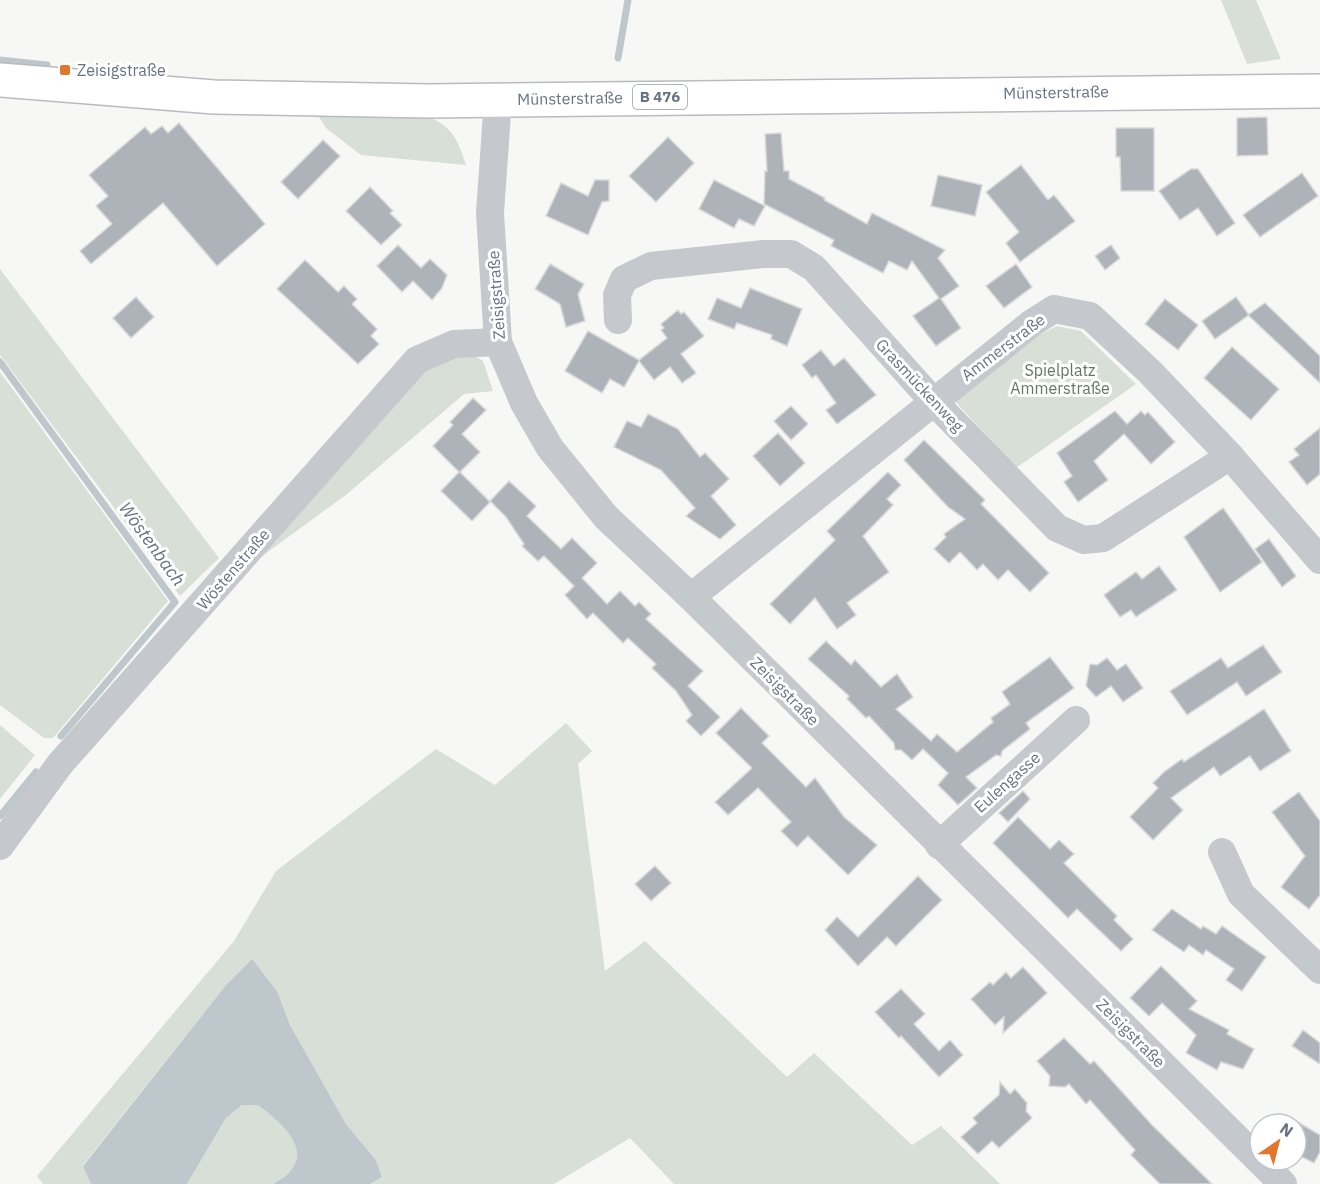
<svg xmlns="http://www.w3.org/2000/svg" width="1320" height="1184" font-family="'IBM Plex Sans',sans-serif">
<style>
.green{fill:#d8dfd6}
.water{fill:#bec7cc}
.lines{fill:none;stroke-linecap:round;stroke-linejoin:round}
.stream{stroke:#bec7cc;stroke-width:7}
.building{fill:#aeb3ba;stroke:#d9d9d7;stroke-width:1.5}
.major-casing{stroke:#b8bbc0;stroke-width:36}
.minor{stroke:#c5c8cc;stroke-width:28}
.major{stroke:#fff;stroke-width:33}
.poi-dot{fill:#e1762c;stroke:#fff;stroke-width:2}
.labels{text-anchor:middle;stroke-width:6;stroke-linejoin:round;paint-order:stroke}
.shield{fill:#fff;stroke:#959daa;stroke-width:1.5}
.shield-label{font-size:15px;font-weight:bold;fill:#677385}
.poi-label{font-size:16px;fill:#677385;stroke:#fff;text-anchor:start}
.street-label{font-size:16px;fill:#677385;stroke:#fff}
.park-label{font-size:16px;fill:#627862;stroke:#fff}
.water-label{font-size:18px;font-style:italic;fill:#637381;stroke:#fff}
</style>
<rect width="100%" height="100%" fill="#f7f8f5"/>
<g class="green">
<polygon points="1221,0 1256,0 1281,59 1247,64"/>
<path d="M416,112C450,124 455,132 466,165L361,155L326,128L317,114Z"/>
<polygon points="0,269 219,558 180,596 0,355"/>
<polygon points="1057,326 1081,331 1136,384 1016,468 953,399 1041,334"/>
<polygon points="472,354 483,361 493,391 464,394 347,494 261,557 422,366"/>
<polygon points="0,372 168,601 53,738 44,738 0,705"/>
<polygon points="566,723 592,751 578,764 605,971 645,941 787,1077 814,1053 912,1145 941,1126 1000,1184 674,1184 630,1138 554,1184 370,1184 382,1177 376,1160 346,1124 290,1025 277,991 252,959 226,985 83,1165 91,1184 43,1184 37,1176 234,941 276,871 436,749 495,785"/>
<polygon points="0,725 35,755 0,799"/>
<path d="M242,1105H258C275,1117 315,1149 291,1171C285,1176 279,1183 272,1184C245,1184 214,1184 187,1184L226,1118Z"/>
</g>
<path class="water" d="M252,959L277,991L290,1025L346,1124L376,1160L382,1177L370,1184H273C321,1159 288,1127 258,1105H242L226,1118L187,1184H91L83,1166L226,985Z"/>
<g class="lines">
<g class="stream">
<polyline points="618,58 628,0"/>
<polyline points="0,60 47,65"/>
<polyline points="0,362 175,602 61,736"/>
<polyline points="0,816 36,772"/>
</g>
</g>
<g class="building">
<polygon points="1267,117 1268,155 1237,156 1237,118"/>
<polygon points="179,123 265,224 217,266 163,203 91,264 80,251 112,224 96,206 108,196 89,175 145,127 151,134 162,126 168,133"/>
<polygon points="1116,128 1154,128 1154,191 1121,191 1120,157 1116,157"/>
<polygon points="781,133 784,171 789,171 789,179 825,198 824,200 867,224 872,213 945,250 938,258 959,286 941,299 961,328 936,346 913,316 939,298 912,261 907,270 889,261 883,273 831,246 834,240 764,204 765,171 767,171 765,134"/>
<polygon points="668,137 694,163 656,202 629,176"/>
<polygon points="323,140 340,156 298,199 281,182"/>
<polygon points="1021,165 1048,200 1054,195 1075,221 1020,262 1006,243 1019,232 986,192"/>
<polygon points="1191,169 1198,169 1235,223 1217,236 1198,208 1180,220 1159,191"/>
<polygon points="1302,173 1318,196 1260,237 1243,215"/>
<polygon points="938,175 982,185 975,216 931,206"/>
<polygon points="595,180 609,180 609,201 602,202 588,235 546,216 561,183 588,196"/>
<polygon points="714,180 765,206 754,226 739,219 734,228 699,209"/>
<polygon points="370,187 393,211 390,213 402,225 381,245 346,211"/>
<polygon points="398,245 421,268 430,259 447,275 442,288 432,300 413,281 402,292 377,266"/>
<polygon points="1111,245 1120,258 1105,270 1095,256"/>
<polygon points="305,260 338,292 344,286 357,299 352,304 377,329 371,336 379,344 358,364 277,289"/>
<polygon points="550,264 584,284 578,294 585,321 566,327 560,304 535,289"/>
<polygon points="1016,264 1032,287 1004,308 986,286"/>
<polygon points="750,288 802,309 787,346 771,339 772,335 737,323 734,329 708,319 717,298 741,308"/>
<polygon points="136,297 154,317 131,338 113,318"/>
<polygon points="1236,297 1249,315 1215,339 1202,321"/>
<polygon points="1165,299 1198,325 1178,350 1145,324"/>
<polygon points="1265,303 1320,356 1320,383 1248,315"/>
<polygon points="678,310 681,314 684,312 704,336 681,354 696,373 682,383 670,367 654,380 639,361 624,387 610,379 602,393 565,371 588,331 639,360 667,338 661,330 664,328 661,324"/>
<polygon points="1232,347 1279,389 1251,420 1204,378"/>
<polygon points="821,350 834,366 844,358 876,395 837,424 826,410 836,403 816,375 812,378 802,365"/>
<polygon points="473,398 486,410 462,434 480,452 460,472 490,502 472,521 441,491 459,472 433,446 453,425 450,422"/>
<polygon points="791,406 808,424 791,440 774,421"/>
<polygon points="1115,411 1127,424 1141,411 1145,415 1148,412 1175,442 1151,464 1124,434 1094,461 1108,480 1078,502 1064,482 1072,476 1057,453"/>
<polygon points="648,414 678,429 700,457 705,453 729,479 711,496 736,525 720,539 686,516 695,508 661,470 614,447 627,421 641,427"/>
<polygon points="1320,428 1320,474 1307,485 1289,462 1299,455 1294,449"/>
<polygon points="778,433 805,463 780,486 753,456"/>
<polygon points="924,440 985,500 981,504 1049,573 1030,592 1008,570 998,580 983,564 977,570 960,552 949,563 934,549 946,537 944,534 965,519 948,507 904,460"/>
<polygon points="888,472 901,485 887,499 893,505 863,536 889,572 847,603 856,615 837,629 815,598 790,624 770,604 835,540 827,531"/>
<polygon points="509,481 536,506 527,516 561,549 572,538 597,563 582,578 607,604 620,591 635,606 639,602 651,614 646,619 703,671 688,686 720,717 701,736 686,721 692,715 676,691 652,668 656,664 628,638 623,643 593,613 587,619 565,595 574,586 544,556 538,561 522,546 524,544 506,517 490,501"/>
<polygon points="1223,508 1262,562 1220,592 1184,537"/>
<polygon points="1269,539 1296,576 1282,587 1255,549"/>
<polygon points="1159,566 1177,590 1136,617 1131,610 1120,617 1104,595 1136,572 1142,579"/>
<polygon points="826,641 851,665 855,660 881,687 897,674 913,697 896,709 931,741 937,734 957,752 993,722 991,718 1010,704 1002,692 1050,657 1074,688 1026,723 1030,729 1002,751 1001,756 996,755 966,777 977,788 958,805 938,785 948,773 923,749 912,760 901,750 895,750 894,743 869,716 866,718 847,699 849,696 808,659"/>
<polygon points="1263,645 1282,672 1246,696 1237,682 1187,715 1170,691 1221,658 1228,668"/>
<polygon points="1107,658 1117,670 1126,664 1143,688 1123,702 1111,686 1096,697 1086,686 1090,664 1097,665"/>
<polygon points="741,708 769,736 762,743 806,787 815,778 844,817 877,845 848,875 808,836 797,847 781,831 791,822 758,788 728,815 715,802 752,768 716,733"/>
<polygon points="1264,709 1291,751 1260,771 1250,756 1220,776 1214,767 1171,798 1183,810 1153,840 1130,817 1158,788 1153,783 1164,772 1182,759 1184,762"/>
<polygon points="1023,791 1030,799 1008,822 999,813"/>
<polygon points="1299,792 1320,821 1320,895 1309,909 1281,887 1305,856 1272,812"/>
<polygon points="1018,817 1050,849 1059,840 1074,854 1064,863 1117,916 1114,920 1133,939 1121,951 1077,909 1068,918 993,843"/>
<polygon points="655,866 671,883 651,901 635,884"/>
<polygon points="918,876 942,900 896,946 887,937 858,966 825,930 837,917 858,937"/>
<polygon points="1172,909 1201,929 1203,926 1216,934 1222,926 1266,957 1242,991 1226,980 1234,969 1206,950 1203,955 1189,945 1184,952 1152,930"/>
<polygon points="1161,966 1197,1001 1189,1009 1229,1030 1227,1034 1254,1049 1243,1069 1221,1062 1217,1070 1186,1053 1196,1035 1162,1003 1149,1016 1130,998"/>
<polygon points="1023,967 1047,993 1003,1033 1004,1017 995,1025 971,999 990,982 993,985 1006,972 1011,978"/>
<polygon points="901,989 925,1014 914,1024 939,1051 950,1040 963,1055 939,1077 901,1036 899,1038 875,1012"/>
<polygon points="1303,1030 1320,1043 1320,1064 1292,1046"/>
<polygon points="1064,1038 1090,1064 1094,1061 1152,1125 1212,1184 1160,1184 1131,1155 1135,1150 1090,1100 1086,1104 1069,1084 1065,1087 1049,1086 1050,1076 1037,1061"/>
<polygon points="1000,1082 1010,1094 1015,1089 1027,1103 1026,1111 1032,1118 999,1148 992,1141 978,1154 961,1137 977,1123 973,1118 999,1095"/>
<polygon points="1296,1121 1320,1135 1320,1152 1314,1163 1296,1154"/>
</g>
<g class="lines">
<defs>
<polyline id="major" points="0,80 214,97 429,101 1320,91"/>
</defs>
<use href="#major" class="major-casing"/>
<g class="minor">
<polyline points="498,99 490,213 498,342 524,403 550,448 606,517 691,597 1283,1184"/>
<polyline points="618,320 617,295 624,279 651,266 764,254 791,254 814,268 933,401 1057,528 1084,540 1103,538 1230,456"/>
<polyline points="691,597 1032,323 1054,309 1090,316 1150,372 1230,456 1320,560"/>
<polyline points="939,845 1076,720"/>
<polyline points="0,846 60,764 417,360 454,344 498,342"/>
<polyline points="1222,852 1241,894 1320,970"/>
</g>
<use href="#major" class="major"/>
</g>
<rect class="poi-dot" x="59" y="64" width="12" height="12" rx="3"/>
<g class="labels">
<rect class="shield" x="633" y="85" width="54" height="24" rx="4.5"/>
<g class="shield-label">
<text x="660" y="102">B 476</text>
</g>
<g class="poi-label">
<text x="77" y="76">Zeisigstraße</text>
</g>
<g class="street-label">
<text transform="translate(1056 92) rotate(-1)" y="6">Münsterstraße</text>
<text transform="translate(570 98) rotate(-1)" y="6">Münsterstraße</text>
<text transform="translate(496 295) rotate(-94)" y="6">Zeisigstraße</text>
<text transform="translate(1003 347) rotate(-37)" y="6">Ammerstraße</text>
<text transform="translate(920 385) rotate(47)" y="6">Grasmückenweg</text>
<text transform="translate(233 569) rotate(-49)" y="6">Wöstenstraße</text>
<text transform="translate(785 691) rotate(45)" y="6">Zeisigstraße</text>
<text transform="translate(1007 782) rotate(-42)" y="6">Eulengasse</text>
<text transform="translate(1131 1033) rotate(45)" y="6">Zeisigstraße</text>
</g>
<g class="park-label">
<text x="1060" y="376">Spielplatz<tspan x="1060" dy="18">Ammerstraße</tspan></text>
</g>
<g class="water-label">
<text transform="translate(152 544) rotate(54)" y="6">Wöstenbach</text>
</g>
</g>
<g transform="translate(1278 1142) rotate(35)"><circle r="28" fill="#ffffff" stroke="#c2c7ce" stroke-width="1.5"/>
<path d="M0-4.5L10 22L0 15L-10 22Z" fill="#e1762c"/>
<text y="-9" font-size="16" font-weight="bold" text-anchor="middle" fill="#677385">N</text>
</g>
</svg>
